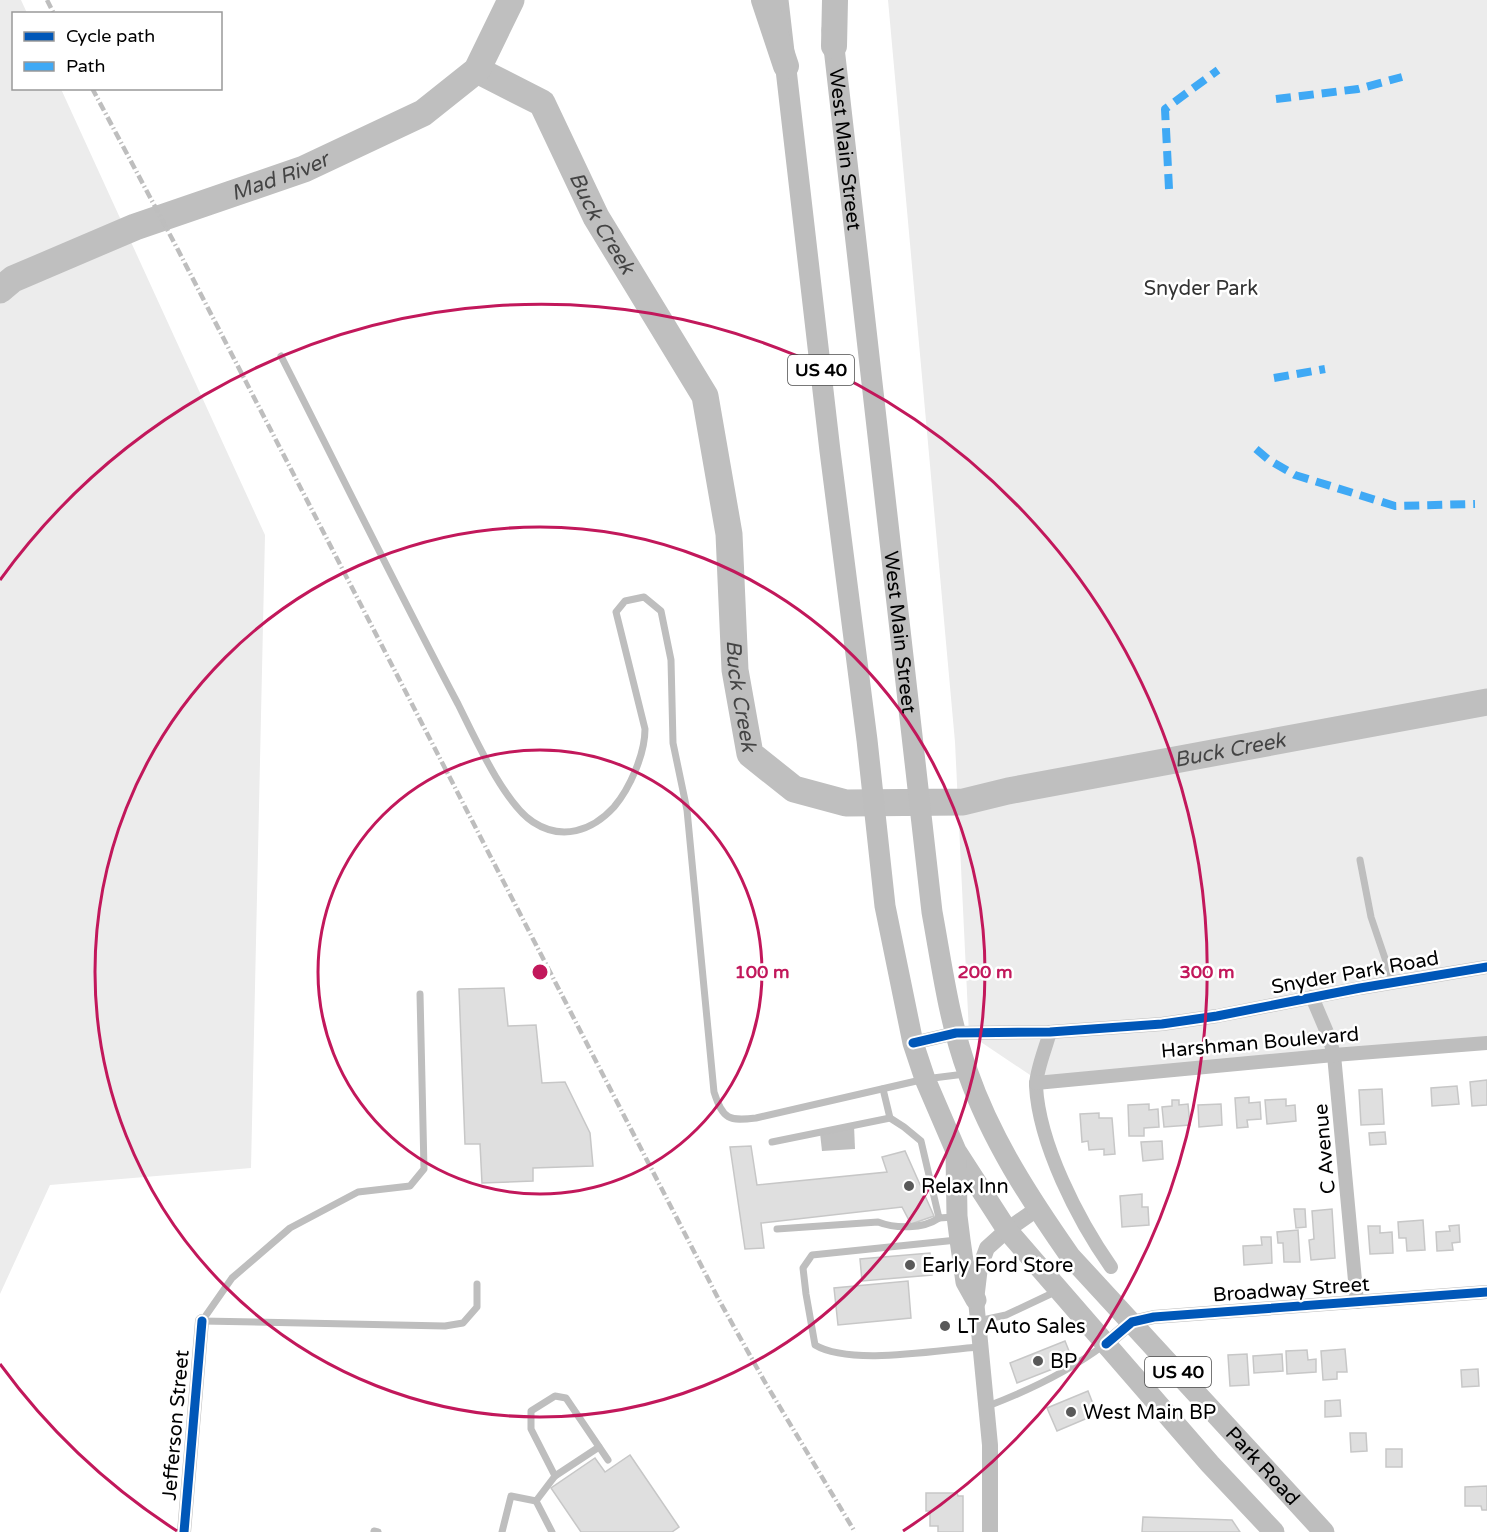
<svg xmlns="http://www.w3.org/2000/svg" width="1487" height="1532" font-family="'Varela Round',sans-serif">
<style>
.green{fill:#ececec}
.water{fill:#bfbfbf}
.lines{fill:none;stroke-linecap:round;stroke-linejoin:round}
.river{stroke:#bfbfbf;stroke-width:27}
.building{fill:#dfdfdf;stroke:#c7c7c7;stroke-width:1.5}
.service{stroke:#bebebe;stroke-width:7}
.minor{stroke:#bebebe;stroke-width:14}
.tertiary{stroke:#bebebe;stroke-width:16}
.primary{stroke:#bebebe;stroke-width:21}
.motorway{stroke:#bebebe;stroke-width:26}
.rail{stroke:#bebebe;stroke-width:4.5;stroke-dasharray:9 3 1.5 3;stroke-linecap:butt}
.quiet{stroke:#3fa9f5;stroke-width:8;stroke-dasharray:15 8;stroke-linecap:butt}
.cycleway-casing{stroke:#fff;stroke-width:13}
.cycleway{stroke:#0057b8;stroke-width:9}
.ring{fill:none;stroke:#c2185b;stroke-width:3}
.poi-dot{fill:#595959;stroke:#fff;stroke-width:2}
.labels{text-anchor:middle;stroke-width:5;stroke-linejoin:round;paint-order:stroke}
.shield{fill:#fff;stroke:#4c4c4c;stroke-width:1.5}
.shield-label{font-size:18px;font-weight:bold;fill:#000}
.street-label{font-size:20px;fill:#000;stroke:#fff}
.park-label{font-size:20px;fill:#333;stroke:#fff}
.poi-label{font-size:20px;fill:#000;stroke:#fff;text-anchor:start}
.water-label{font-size:21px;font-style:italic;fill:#444;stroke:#fff}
.centre{fill:#c2185b;stroke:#fff;stroke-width:3}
.ring-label{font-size:18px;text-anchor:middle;font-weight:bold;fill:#c2185b;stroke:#fff;stroke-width:5;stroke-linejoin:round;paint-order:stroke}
</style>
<rect width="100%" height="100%" fill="#fff"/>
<g class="green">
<polygon points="0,0 21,0 27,13 14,14 14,88 61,89 265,535 251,1168 50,1185 0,1294"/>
<polygon points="888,0 1487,0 1487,1044 1039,1081 969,1034 955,742"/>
</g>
<polygon class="water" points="854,1125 855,1149 822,1151 820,1133"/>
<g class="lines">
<g class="river">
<path id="s1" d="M477,70L542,103L596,217L705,396L729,534L735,670L750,754L794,789L846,803L963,802L1008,791L1487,702"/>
<path id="s2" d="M0,290L13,279L135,227L304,169L423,113L477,70L511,0"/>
</g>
</g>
<g class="building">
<polygon points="504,988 508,1026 536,1025 542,1083 565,1082 590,1133 593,1166 533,1168 533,1181 482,1183 480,1144 465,1144 459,989"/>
<polygon points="1487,1080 1487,1105 1472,1106 1470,1082"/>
<polygon points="1457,1086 1459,1104 1432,1106 1431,1088"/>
<polygon points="1382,1089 1384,1124 1361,1125 1359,1090"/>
<polygon points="1249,1097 1249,1103 1260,1102 1261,1119 1247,1120 1248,1127 1237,1128 1235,1098"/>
<polygon points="1286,1099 1286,1106 1295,1105 1296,1121 1267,1124 1265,1100"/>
<polygon points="1172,1100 1179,1100 1179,1105 1188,1104 1190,1125 1164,1127 1162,1107 1172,1106"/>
<polygon points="1149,1104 1149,1110 1158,1109 1159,1127 1144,1128 1144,1136 1129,1136 1128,1105"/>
<polygon points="1221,1104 1222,1125 1199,1127 1198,1105"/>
<polygon points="1099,1113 1099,1118 1112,1118 1115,1154 1104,1155 1104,1149 1089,1150 1088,1141 1082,1142 1080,1114"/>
<polygon points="1385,1132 1386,1144 1370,1145 1369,1133"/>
<polygon points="1162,1141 1163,1159 1143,1161 1141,1142"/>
<polygon points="751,1146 757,1185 887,1172 882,1157 905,1151 934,1216 911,1224 902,1207 761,1223 764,1248 745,1249 730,1147"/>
<polygon points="1142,1194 1142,1207 1148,1207 1149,1225 1122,1227 1120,1196"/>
<polygon points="1294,1209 1305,1209 1306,1227 1296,1228"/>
<polygon points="1332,1209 1335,1258 1311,1260 1309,1240 1314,1239 1312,1211"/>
<polygon points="1423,1220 1425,1250 1407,1251 1406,1238 1399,1238 1398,1222"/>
<polygon points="1459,1225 1460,1242 1452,1243 1453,1250 1437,1251 1436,1232 1450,1231 1449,1226"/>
<polygon points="1368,1226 1380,1226 1380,1233 1392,1232 1393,1253 1370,1254"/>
<polygon points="1298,1230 1300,1262 1284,1262 1283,1243 1278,1243 1277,1232"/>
<polygon points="1261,1237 1271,1237 1272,1263 1244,1265 1243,1246 1262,1245"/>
<polygon points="930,1253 932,1275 862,1281 860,1259"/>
<polygon points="908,1281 911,1318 838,1325 834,1288"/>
<polygon points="1065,1341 1073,1361 1017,1383 1010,1363"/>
<polygon points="1345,1349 1347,1372 1337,1372 1337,1379 1323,1380 1321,1351"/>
<polygon points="1307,1350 1308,1360 1316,1359 1316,1372 1287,1374 1286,1351"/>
<polygon points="1247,1354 1249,1385 1230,1386 1228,1355"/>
<polygon points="1282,1354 1283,1371 1254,1373 1253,1356"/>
<polygon points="1478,1369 1479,1386 1462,1387 1461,1370"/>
<polygon points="1088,1391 1097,1414 1057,1431 1047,1408"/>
<polygon points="1340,1400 1341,1416 1325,1417 1325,1401"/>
<polygon points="1350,1433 1366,1433 1367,1451 1351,1452"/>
<rect x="1386" y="1449" width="16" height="18"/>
<polygon points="630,1455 679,1527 672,1532 581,1532 551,1488 595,1458 605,1472"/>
<polygon points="1487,1486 1487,1510 1482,1510 1481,1506 1465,1506 1465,1487"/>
<polygon points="926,1493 957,1493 958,1496 963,1496 963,1532 938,1532 938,1526 930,1526 930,1511 926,1511"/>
<polygon points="1143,1517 1232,1520 1240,1532 1142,1532"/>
</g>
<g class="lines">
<g class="service">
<path d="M281,356C340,472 397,589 458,704C474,736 504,803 533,822C562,841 592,831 614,807C630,788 645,754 645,729L616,612L625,601L644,597L661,611L671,660L673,743L687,810L714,1092C723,1120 729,1121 756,1118L925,1079L965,1074"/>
<polyline points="1360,860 1371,917 1393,982"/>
<polyline points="883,1089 890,1118 904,1127 921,1141 939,1218 954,1217"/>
<polyline points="772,1142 890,1118"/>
<path d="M777,1229L878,1222C896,1229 923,1229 939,1218"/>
<path d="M957,1240L812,1255L803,1268L806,1294L815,1345C850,1366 937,1350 979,1347"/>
<polyline points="202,1321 232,1278 290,1228 358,1192 410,1186 424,1169 420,994"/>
<polyline points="202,1321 445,1326 463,1323 477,1307 477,1284"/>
<polyline points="978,1321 1006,1315 1057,1291"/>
<path d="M988,1406C1030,1390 1068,1372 1104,1345"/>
<polyline points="555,1476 599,1447"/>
<polyline points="536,1501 552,1532"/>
<polyline points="374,1531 378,1532"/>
<polyline points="502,1532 511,1496 536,1501 555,1476 531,1429 531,1411 555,1396 566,1398 608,1460"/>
</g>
<g class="minor">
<polyline points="1312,997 1329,1037 1334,1055 1357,1302"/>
<path d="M1050,1032C1046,1047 1036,1071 1036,1086C1039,1144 1078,1220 1111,1267"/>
<polyline points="913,1043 956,1033 1050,1032 1162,1024 1217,1016 1360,988 1487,967"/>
<polyline points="1036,1083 1334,1055 1487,1043"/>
<polyline points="1106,1344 1132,1322 1154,1317 1487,1292"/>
<polyline points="184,1532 202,1321"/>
</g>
<polyline class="tertiary" points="990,1532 990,1445 976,1300 980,1267 987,1248 1007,1230 1037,1209"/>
<g class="primary">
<polyline points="778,0 830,451 867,740 885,906 913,1043 925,1079 956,1151 1007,1230 1210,1464 1274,1532"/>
<path id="s3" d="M832,30L932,912C942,966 949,1022 968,1073C991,1139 1030,1199 1070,1256L1324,1532"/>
<polyline points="956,1152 957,1216 960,1240 966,1282 976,1300"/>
</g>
<g class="motorway">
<polyline points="764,0 786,66"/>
<polyline points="834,46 835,0"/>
</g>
<g class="rail">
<polyline points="47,0 54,14"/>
<polyline points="92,88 177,248 719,1300 766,1384 855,1532"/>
</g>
<g class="quiet">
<polyline points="1276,99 1358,89 1402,77"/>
<polyline points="1169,189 1165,109 1218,70"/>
<polyline points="1274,378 1325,369"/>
<polyline points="1256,449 1269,460 1295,475 1395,506 1475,504"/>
</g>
<defs>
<g id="cycleway">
<polyline points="913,1043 956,1033 1050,1032 1162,1024 1217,1016 1360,988 1487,967"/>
<polyline points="1106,1344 1132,1322 1154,1317 1487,1292"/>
<polyline points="184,1532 202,1321"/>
</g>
</defs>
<use href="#cycleway" class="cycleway-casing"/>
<use href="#cycleway" class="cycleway"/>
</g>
<g class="ring">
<circle cx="540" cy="972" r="222"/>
<circle cx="540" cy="972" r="445"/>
<path d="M177 1531A667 667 0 0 1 0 1364M0 580A667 667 0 1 1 903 1531"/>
</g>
<g class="poi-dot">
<circle cx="909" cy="1186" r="6"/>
<circle cx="910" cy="1265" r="6"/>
<circle cx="945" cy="1326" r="6"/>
<circle cx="1038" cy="1361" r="6"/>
<circle cx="1071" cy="1412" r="6"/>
</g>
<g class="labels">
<g class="shield">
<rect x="788" y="355" width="66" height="30" rx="4.5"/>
<rect x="1145" y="1357" width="66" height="30" rx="4.5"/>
</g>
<g class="shield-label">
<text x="821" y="376">US 40</text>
<text x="1178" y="1378">US 40</text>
</g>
<g class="street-label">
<text dy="7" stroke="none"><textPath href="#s3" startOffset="120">West Main Street</textPath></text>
<text dy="7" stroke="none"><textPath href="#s3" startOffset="606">West Main Street</textPath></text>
<text transform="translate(1355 972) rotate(-10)" y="7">Snyder Park Road</text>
<text transform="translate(1260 1042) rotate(-5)" y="7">Harshman Boulevard</text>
<text transform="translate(1324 1149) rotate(-95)" y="7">C Avenue</text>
<text transform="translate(1291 1289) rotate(-4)" y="7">Broadway Street</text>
<text transform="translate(175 1425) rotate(-85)" y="7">Jefferson Street</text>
<text dy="7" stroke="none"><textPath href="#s3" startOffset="1548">Park Road</textPath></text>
</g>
<g class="park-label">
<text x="1201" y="295">Snyder Park</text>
</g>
<g class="poi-label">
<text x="921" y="1193">Relax Inn</text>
<text x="922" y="1272">Early Ford Store</text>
<text x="957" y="1333">LT Auto Sales</text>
<text x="1050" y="1368">BP</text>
<text x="1083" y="1419">West Main BP</text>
</g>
<g class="water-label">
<text dy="7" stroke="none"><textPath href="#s2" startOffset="303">Mad River</textPath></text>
<text dy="7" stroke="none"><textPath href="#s1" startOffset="207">Buck Creek</textPath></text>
<text dy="7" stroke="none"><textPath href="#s1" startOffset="711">Buck Creek</textPath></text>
<text dy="7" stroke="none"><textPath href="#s1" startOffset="1269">Buck Creek</textPath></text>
</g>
</g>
<circle cx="540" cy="972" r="9" class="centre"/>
<g class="ring-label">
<text x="762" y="978">100 m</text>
<text x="985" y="978">200 m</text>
<text x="1207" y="978">300 m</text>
</g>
<rect x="12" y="12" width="210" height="78" fill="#ffffff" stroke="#999999" stroke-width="1.5"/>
<rect x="24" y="32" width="30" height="9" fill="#0057b8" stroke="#999999" stroke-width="1.5"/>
<text x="66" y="42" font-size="18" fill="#000000">Cycle path</text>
<rect x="24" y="62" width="30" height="9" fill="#3fa9f5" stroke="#999999" stroke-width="1.5"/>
<text x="66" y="72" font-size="18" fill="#000000">Path</text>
</svg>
